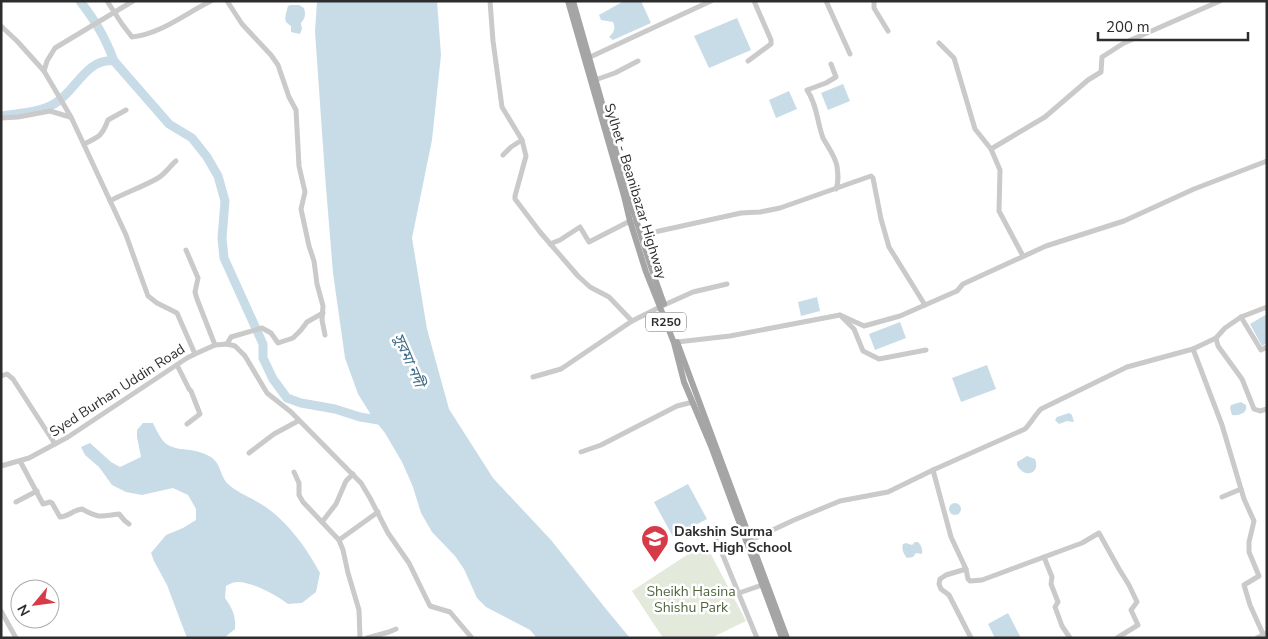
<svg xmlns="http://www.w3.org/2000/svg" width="1268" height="639" font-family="'Nunito Sans','Noto Sans Bengali',sans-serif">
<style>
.green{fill:#e3e9db}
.water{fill:#c8dce8}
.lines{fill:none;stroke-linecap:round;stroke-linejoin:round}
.river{stroke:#c8dce8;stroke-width:9}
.minor{stroke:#cacaca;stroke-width:5}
.major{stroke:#a5a5a5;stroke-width:6}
.labels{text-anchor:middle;stroke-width:5;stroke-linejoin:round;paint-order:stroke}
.shield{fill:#fff;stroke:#6c6c6c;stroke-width:1}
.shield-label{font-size:12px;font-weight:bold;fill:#2d2d2d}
.street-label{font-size:14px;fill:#2d2d2d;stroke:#fff}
.poi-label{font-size:14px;font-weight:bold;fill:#2d2d2d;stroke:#fff;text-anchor:start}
.park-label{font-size:14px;fill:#50653e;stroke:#fff}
.water-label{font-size:15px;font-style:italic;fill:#416d88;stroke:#fff}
</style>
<rect width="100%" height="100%" fill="#fff"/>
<polygon class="green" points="705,543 746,621 711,638 663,638 632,591"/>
<g class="water">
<polygon points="317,1 437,1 441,55 432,140 412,238 427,329 449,409 493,478 551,540 606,609 630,638 537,638 530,630 486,607 477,598 464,569 455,556 432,532 421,513 413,487 402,462 385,433 373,418 358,394 345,358 333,273 325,175 315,32"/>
<path d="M624,1H641L651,23L613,40L609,37C614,32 616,29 613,22L601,20L599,15Z"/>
<path d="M291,5H299L304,8C306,15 305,18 301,23L302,29L300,34L291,32V26C290,25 288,24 286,22C284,18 287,10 288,6Z"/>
<polygon points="737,18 751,50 709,68 694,36"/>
<polygon points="843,84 850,101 828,110 821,93"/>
<polygon points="789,91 797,109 776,118 769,100"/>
<polygon points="817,297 820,311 801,316 798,302"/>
<polygon points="1267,314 1267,343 1262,346 1250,324"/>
<polygon points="900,322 906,338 875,350 869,334"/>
<polygon points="987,365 996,389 961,402 952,378"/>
<path d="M1241,402L1246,405C1248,413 1239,416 1232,415L1230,408L1231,405Z"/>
<polygon points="1069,413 1072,415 1074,422 1067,421 1059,424 1055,420 1057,417"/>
<path d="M143,423H153C156,429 160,438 165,443C173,449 182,449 191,450C196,451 204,453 209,456C222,463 219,475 228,484C238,493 250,497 261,504C286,519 306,547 320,573L316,592L302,603L288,604C277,595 252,582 238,582C233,582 230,584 226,586L225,598C233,609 236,617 235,629L224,638H187L167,585L154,561L151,553L166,535L183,528L196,520V509L188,495L173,488L142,495L126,492L112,485L99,467L85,455L81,447L90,443L111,462L120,467L141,457L137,437V430Z"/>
<path d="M1027,456L1035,459C1041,474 1024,479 1017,465V462Z"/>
<polygon points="688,484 707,519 673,537 654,502"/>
<circle cx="955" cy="509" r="6"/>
<path d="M915,542H918C921,545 923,549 922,554L916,553L913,557L907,558C904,555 901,548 903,544L906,543L912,545Z"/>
<polygon points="1008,613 1021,638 995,638 988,624"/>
</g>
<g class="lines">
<g class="river">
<path d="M80,1C96,22 105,37 114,61"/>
<path d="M1,116C19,113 38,113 54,104C76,92 85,58 114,61L169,124L192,138L207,157L218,176L225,201L222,238L224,258L263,344V358L273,379L287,398L301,403L335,409L360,417L385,421"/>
</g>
<g class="minor">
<path d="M107,1L122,24L132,37C161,34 186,13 211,1"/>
<polyline points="227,1 242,24 271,55 278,65 289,97 296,110 299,166 305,192 301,209 309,246 314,261 317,284 323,306 322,320 325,335"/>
<polyline points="490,1 493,41 502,107 522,140 526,156 515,196 515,199 540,232 578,276 590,287 609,297 632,321"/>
<polyline points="826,1 850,54"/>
<polyline points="874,1 874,8 888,31"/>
<polyline points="1,26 17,41 44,71 71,117 126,235 148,296 157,303 177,313 195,354 187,358 68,437 29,458 1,466"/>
<polyline points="939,43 954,58 975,129 991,149 1000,170 999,211 1023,256"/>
<polyline points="588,58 711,1"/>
<polyline points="748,61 771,44 771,40 754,1"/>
<path d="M831,64L836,77L826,83L807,90C817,104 817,122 823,138C828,147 835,156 837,166C838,174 839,182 836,189"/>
<polyline points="44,71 47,61 55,48 133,1"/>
<polyline points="595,80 615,73 638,61"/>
<polyline points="1,118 18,117 50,111 70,117"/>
<path d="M84,144C99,137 102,136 108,120L126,110"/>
<polyline points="991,149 1045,117 1088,80 1101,72 1102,57 1124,43 1220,1"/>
<polyline points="503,155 511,147 522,140"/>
<path d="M110,201C126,192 143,187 158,178C165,174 170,166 176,161"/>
<polyline points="641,235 741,213 760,212 780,208 871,176 873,178 881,219 889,247 925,305"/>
<polyline points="550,244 560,240 580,227 589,242 630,221 633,223"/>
<polyline points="186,250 198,278 195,292 197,299 215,345"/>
<polyline points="840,315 864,326 900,316 957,291 963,284 1046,246 1124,221 1194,189 1267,161"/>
<polyline points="1241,317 1261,350 1267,347"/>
<polyline points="1216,338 1218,346 1242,379 1254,409 1260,411 1267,409"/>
<polyline points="677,342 730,336 840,315 854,329 863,351 879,359 926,350"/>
<polyline points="227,344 231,337 262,328 271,333 278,343 293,338 301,330 307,322 323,313"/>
<polyline points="1193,349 1222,425 1244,499 1254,521 1249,542 1249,552 1259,576 1244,585 1250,605 1263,634"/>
<polyline points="195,354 215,345 227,344 235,346 245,356 267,393 291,412 361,483 370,498 388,533 409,563 430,606 450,612 472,638"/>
<polyline points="177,365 189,389 191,391 200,414 187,424"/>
<polyline points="1,376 7,374 13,379 55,444"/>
<polyline points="533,377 561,369 632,321 664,305 693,292 727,284"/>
<polyline points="581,452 601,445 677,406 693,402"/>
<polyline points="249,453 274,434 298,421"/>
<path d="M20,461L43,504L50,502L52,503L60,517C68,517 73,510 82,509C100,519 100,516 119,514L125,521L129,524"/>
<polyline points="933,470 951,537 966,569 968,579 970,581 982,580 1082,543 1099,533 1119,569 1129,585 1137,602 1131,610 1138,625 1117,638"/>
<polyline points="294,472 299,483 299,495 303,502 339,540 343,550 348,573 359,610 360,638"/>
<polyline points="1222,497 1241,489"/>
<polyline points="16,502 37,491"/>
<polyline points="322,522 336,504 346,481 353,474"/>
<polyline points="339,540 378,512"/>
<path d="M751,540L794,520L840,501L888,492L933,470L1025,429C1031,423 1035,415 1041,409L1127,367L1193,349L1216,338L1225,328L1241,317L1267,307"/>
<polyline points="717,541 757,638"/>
<polyline points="1044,557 1052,577 1051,584 1058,602 1055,607 1062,626 1070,638"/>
<polyline points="966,569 946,575 940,579 939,584 941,589 949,595 971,638"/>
<polyline points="739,593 762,585"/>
<polyline points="1,611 16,638"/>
<polyline points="367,638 389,632 396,629"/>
<polyline points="1257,638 1267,633"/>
</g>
<g class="major">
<polyline points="568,1 624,196 630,221 646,272 660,307 674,343 684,382 711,446 782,638"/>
<path d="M573,1C589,59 606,116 622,173C635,217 648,261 664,304"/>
<polyline points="677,342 787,638"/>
</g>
</g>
<defs>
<symbol id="school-pin" viewBox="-11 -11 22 30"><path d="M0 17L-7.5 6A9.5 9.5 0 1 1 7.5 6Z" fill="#d73b48" stroke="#fff"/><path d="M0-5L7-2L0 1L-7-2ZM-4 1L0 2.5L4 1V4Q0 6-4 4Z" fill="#fff"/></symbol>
</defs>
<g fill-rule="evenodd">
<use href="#school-pin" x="639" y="523" width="32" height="43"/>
</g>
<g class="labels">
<rect class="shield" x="646" y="312.5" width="40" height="19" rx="4"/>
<g class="shield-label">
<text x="666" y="326">R250</text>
</g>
<g class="street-label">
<text transform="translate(636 191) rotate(73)" y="5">Sylhet - Beanibazar Highway</text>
<text transform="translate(117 390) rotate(-33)" y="5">Syed Burhan Uddin Road</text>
</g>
<g class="poi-label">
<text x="674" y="536">Dakshin Surma<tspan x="674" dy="16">Govt. High School</tspan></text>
</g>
<g class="park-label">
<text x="691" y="596">Sheikh Hasina<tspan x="691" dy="16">Shishu Park</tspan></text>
</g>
<g class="water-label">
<text transform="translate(409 360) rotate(67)" y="5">সুরমা নদী</text>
</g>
</g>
<rect width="1268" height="639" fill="none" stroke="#2d2d2d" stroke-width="5"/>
<g transform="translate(35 604) rotate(241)"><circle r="24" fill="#ffffff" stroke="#ababab"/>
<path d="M0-4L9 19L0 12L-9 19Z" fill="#d73b48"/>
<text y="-8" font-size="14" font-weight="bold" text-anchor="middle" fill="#2d2d2d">N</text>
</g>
<path d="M1098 32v8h150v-8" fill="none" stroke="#2d2d2d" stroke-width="2.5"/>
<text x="1106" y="32" font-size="15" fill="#2d2d2d" stroke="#ffffff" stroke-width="4" paint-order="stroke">200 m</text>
</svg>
